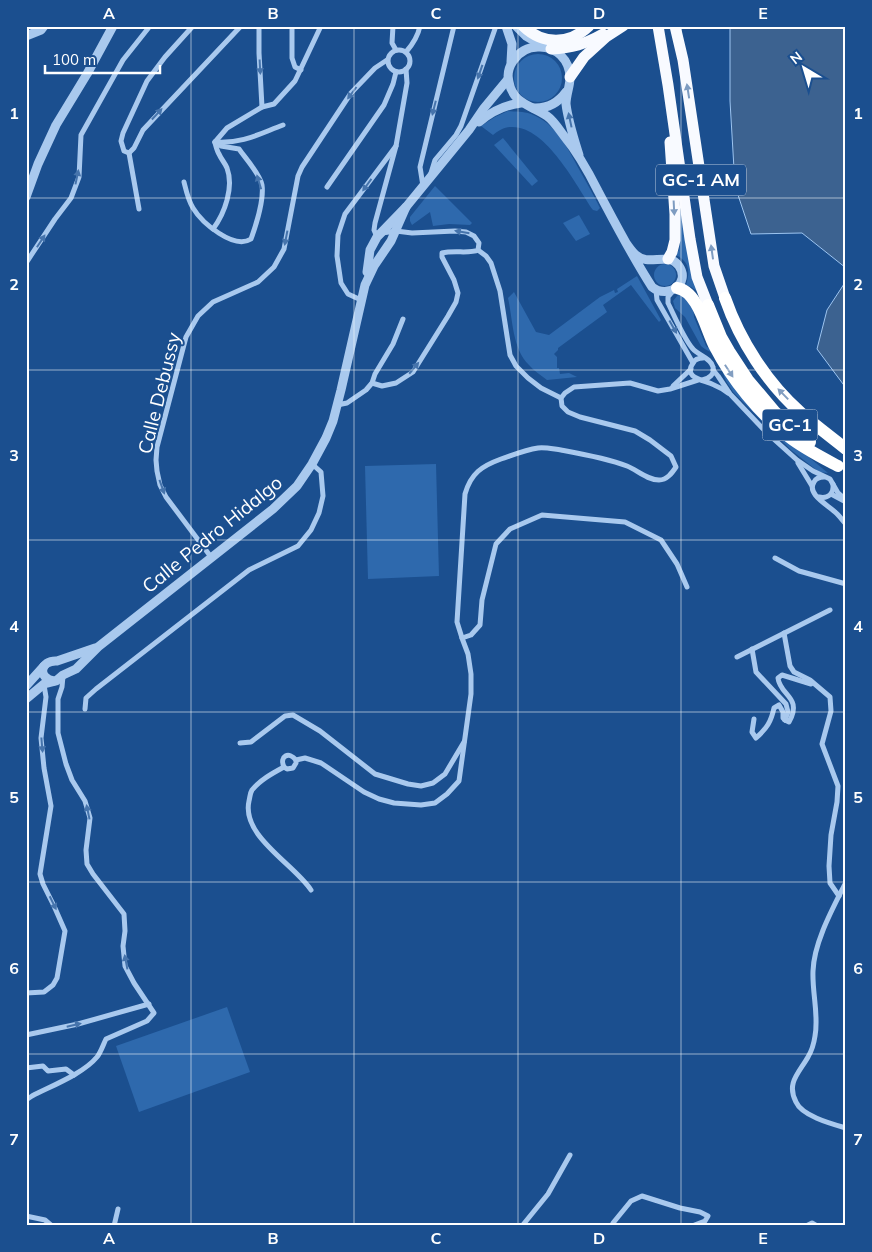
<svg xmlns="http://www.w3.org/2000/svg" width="872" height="1252" font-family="Mulish,sans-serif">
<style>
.green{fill:#2e69ad}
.water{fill:#3c6290;stroke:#9cc4f0}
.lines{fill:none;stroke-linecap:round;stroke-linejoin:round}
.minor{stroke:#a9c9ee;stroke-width:5}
.tertiary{stroke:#a9c9ee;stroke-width:9}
.trunk{stroke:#f8faff;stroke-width:11}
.motorway{stroke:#fff;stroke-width:12}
.oneway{fill:#4674ac}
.oneway2{fill:#7e9cc1}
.oneway3{fill:#829ec1}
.grid{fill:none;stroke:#fff;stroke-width:1;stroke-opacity:0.55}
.labels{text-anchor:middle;stroke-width:4;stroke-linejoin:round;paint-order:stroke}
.shield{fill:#1b4f8f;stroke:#bbcadd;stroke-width:1}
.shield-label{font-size:18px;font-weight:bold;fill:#fff}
.street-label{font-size:19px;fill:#fff;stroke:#1b4f8f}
.neatline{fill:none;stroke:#fff;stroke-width:2}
.grid-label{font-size:16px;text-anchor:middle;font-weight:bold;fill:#fff}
</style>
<rect width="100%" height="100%" fill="#1b4f8f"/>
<g class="green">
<circle cx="538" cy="78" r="24"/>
<path d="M508,111C515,112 523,111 531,114C556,123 568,149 580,171C587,183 594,196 600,208L597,211L593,210C576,185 545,124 510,127C504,127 498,131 493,135L481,126L495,117Z"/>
<polygon points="503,138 538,181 532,186 494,145"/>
<polygon points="435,186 472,223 470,225 449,224 433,226 430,212 412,225 410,221 410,217"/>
<path d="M677,194L697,291L691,287L686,285C690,272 690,262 676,255L679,250L680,243Z"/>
<polygon points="579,215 590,234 576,241 563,223"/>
<circle cx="665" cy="275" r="11"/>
<path d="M637,276L661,320L659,322L631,285L603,305L607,312L558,348V350L554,354L557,357V368H559L560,374L569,373L577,377L547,380C541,375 534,371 529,365C512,348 513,320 508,298L514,292L536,332L549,335L600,297L614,290L615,293L618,292L617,289Z"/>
<path d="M679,295H683L690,299L693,306L694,317L706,346L717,355L731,378L744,395L771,426L828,473L819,472L791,450L733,392C731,388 728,385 726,381C722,373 722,361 715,354C710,351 705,350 701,346L685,317L675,308L673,301L677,296Z"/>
<polygon points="436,464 439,576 368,579 365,466"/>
<polygon points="227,1007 250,1072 139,1112 116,1046"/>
</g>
<g class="water">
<polygon points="731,26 846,26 846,268 802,233 751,234 735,186 730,101 730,28"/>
<polygon points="846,281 846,388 817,349 827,310"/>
</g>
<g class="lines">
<g class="minor">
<polyline points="259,26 259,53 262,107"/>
<polyline points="292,26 292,58 295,67 301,70"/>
<polyline points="393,26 392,43 396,50"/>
<circle cx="399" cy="61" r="11"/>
<path d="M406,52C413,44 418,36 420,26"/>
<polyline points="215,142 227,128 262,107 274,104 295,81 321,26"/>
<path d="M215,142C242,144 259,134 283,125"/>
<polyline points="129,153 134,148 143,130 241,26"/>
<polyline points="129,153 124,151 121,141 123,133 147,81 165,57 193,26"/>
<polyline points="129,153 139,209"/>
<polyline points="431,173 435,160 456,135 461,126 496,26"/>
<path d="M184,182C186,190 188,200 193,208C202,223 234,250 251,239C256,225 264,199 262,185C260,174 246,159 239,149L221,146L215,142"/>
<polyline points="423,186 420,167 454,26"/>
<polyline points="327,187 384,105 393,84 396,72"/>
<path d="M213,229C225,213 234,187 227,168C225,163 221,159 219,154C217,151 216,146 215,143"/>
<polyline points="377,237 374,230 375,223 396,146 407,83 406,69"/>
<polyline points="478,250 486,256 491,263 500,291 510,355 516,366 528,378 541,388 561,398"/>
<polyline points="26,263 55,219 71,198 79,177 81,135 123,60 150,26"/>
<polyline points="656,290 657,300 693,363"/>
<path d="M673,291L668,297V303C674,315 684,339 693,349C698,355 711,358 713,367C715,374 709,379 702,380"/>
<polyline points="361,300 348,294 341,283 337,256 338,235 345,214 396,146"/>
<path d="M703,358C699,358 695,359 693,363C682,379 706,380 714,385C719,387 724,390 728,393"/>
<polyline points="713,370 718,376 730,394 767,433 797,460 813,471 830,479 838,493 846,500"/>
<path d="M372,383L382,386L396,383L413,372L448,316L456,302L458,293L454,280L442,257V253C454,250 470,254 478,250L479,243L474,236L466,232L455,231L412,233L396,231L382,233"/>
<polyline points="673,386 691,369"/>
<polyline points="337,405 347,403 366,390 372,383 375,374 393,344 403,319"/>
<polyline points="798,463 812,486"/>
<path d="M824,477C820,477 816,478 814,482C806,494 828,505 835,512C839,515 842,520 846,524"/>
<polyline points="831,494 846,502"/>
<path d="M819,497C828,499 834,494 833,484"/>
<polyline points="211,557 166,497 160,485 157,471 156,460 157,447 186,337 198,316 213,302 258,282 274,267 284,249 298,176 302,167 351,93 375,68 387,60"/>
<polyline points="775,558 799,571 846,584"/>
<polyline points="784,633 790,666 794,672 810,680 830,697 831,711 822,744 838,786 837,802 831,835 829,866 830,883 839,896"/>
<polyline points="462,638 471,635 480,625 482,600 496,544 510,529 542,515 625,522 661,540 677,564 687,587"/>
<polyline points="752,649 756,672 786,704 788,712 785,720"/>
<polyline points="737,657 830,610"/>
<polyline points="85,709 86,698 96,689 249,570 298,546 311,530 319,513 323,496 321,472 312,464"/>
<path d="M754,719L752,732L756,738C767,728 771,722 774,708L779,705L783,712V718L785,720"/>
<path d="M785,720L789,722C803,697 780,696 778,678L782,675L811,684"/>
<polyline points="240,743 251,742 285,716 293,715 320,731 375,774 408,784 421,786 433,783 445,774 464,742"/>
<path d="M296,760V763L293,768L287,769L284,767C273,773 260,780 252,790C250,793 250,797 249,801C241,836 294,864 311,890"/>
<path d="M284,767C279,756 289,751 296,760L305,758L321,763L364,792L379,799L394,803L421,805L435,803L447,794L459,781L471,694V674L468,654L462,638L457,622L465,494C471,473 482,466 501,459C513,455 525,450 538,448C545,447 553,449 561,450C583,454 606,458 627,466C637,470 647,480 659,480C667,480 672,473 676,467L671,456L650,440L635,431L580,417L568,412L562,406L561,398L565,393L574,387L630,383L658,391L670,389L698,380"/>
<path d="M846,882C833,908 814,942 813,971C812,993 819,1015 815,1036C814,1043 811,1052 808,1057C799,1073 786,1083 796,1102C802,1116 832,1124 846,1128"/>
<polyline points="26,993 44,992 53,985 57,978 65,931 54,906 43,884 40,874 51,806 44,768 41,738 46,697 44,685"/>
<polyline points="26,1035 78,1024 149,1004"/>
<polyline points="26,1068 43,1066 48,1071 66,1069 74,1075"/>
<path d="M26,1100L32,1096C51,1086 83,1074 97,1057C101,1052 103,1045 106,1039L147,1021L154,1013L134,983L125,966L123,946L125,931L124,914L93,874L87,864L86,850L90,818L85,801L72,780L66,764L58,733V699L62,687L63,676"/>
<polyline points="26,1216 45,1220 52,1226"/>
<polyline points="114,1226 118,1209"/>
<polyline points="522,1226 548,1194 570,1155"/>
<polyline points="612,1226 613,1223 631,1201 642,1196 680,1208 700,1212 708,1216 705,1221 692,1226"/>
<polyline points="806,1226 812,1223 817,1226"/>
</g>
<g class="tertiary">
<polyline points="506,26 512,44 511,62"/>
<polyline points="516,26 526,36 543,46"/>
<polyline points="26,36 41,30 44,26"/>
<path d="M533,108C548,109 558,103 566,92"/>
<path d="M479,122C492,111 504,105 521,103"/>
<path d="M579,155C574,139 568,121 566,104C566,95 570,86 570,78C570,60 556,46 538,47C528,47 519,52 513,61C509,67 507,75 509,82C513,104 531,105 547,116C553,120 559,129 564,136C578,153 588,171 598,191C615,223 632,256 652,287C668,300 691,283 679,266C668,251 649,267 636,255C632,252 629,247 626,243"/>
<polyline points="26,197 38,164 56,125 87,74 113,26"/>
<polyline points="367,272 370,250 377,237 406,207 469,130 484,108 508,79"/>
<path d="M54,681C37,678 40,660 57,661L95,648"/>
<polyline points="26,686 44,666"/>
<polyline points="26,699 44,684 56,681 63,675 76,669 98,647 273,509 297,486 312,464 326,438 333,421 341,390 365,285 374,266 391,241 406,207"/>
</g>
<g class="trunk">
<path d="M523,26C543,45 569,45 589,26"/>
<polyline points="658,26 668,85 690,239 697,277 708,305"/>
<polyline points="675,26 683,60 714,266 725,298"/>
<path d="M551,49C572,48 585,44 603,34"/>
<polyline points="570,77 584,57 606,37 623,26"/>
<polyline points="668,259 672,252 675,240 675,214 670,142"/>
</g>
<g class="motorway">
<path d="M677,288C698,291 706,330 715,347C732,380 759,413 788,436C803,448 821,457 838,466"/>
<path d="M725,298C740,341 767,383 801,413C815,425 831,437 846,449"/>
<polyline points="708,305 721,337 729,351 748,380 775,412 810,442"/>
</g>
</g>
<defs><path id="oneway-solid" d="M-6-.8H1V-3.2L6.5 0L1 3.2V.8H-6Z" transform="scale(1.25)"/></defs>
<g class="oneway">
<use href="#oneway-solid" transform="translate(260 67) rotate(87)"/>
<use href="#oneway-solid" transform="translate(480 72) rotate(109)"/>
<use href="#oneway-solid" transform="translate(352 93) rotate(127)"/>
<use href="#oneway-solid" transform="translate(434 108) rotate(104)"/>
<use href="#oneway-solid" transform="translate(157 114) rotate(-47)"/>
<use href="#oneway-solid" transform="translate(570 120) rotate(-102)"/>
<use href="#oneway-solid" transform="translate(77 177) rotate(-78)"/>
<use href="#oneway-solid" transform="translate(259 182) rotate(-107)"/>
<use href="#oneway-solid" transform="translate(367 185) rotate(126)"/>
<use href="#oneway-solid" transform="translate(462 232) rotate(-170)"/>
<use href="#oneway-solid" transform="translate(286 238) rotate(101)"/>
<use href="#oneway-solid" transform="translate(41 241) rotate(-57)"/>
<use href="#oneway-solid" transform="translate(673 327) rotate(61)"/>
<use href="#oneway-solid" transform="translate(414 368) rotate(-50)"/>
<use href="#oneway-solid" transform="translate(162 487) rotate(70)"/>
<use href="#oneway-solid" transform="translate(42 745) rotate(85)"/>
<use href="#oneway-solid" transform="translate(88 812) rotate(-102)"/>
<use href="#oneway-solid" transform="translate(53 903) rotate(64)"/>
<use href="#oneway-solid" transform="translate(126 962) rotate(-101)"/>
<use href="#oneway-solid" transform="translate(74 1025) rotate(-13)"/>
</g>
<g class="oneway2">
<use href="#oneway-solid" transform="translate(688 91) rotate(-99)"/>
<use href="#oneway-solid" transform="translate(674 208) rotate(87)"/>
<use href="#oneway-solid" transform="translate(712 252) rotate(-98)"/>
</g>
<g class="oneway3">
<use href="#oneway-solid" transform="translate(729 371) rotate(57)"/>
<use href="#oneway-solid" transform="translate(783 394) rotate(-134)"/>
</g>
<path class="grid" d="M191,26V1226M354,26V1226M518,26V1226M681,26V1226M26,198H846M26,370H846M26,540H846M26,712H846M26,882H846M26,1054H846"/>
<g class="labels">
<g class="shield">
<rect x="656" y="164.5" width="90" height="31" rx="4"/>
<rect x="762.5" y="409.5" width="55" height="31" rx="4"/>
</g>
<g class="shield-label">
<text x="701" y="186">GC-1 AM</text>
<text x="790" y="431">GC-1</text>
</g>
<g class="street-label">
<text transform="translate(159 393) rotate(-76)" y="7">Calle Debussy</text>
<text transform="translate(212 534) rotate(-39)" y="7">Calle Pedro Hidalgo</text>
</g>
</g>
<rect width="872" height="1252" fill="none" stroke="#1b4f8f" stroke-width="55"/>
<g transform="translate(804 68) rotate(322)" stroke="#1b4f8f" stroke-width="4" paint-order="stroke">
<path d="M0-4L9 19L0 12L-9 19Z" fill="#ffffff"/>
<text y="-8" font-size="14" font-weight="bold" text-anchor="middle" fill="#ffffff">N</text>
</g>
<path d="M45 65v8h115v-8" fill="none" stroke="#ffffff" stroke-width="2.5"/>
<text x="52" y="65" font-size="15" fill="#ffffff" stroke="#1b4f8f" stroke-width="4" paint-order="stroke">100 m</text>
<rect x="28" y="28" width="816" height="1196" class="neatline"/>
<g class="grid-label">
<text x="109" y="19">A</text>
<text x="273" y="19">B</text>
<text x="436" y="19">C</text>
<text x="599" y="19">D</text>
<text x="763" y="19">E</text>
<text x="14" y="119">1</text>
<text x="858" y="119">1</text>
<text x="14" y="290">2</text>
<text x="858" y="290">2</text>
<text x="14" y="461">3</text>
<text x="858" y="461">3</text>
<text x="14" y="632">4</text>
<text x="858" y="632">4</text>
<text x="14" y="803">5</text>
<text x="858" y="803">5</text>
<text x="14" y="974">6</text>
<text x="858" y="974">6</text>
<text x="14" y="1145">7</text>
<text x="858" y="1145">7</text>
<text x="109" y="1244">A</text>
<text x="273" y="1244">B</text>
<text x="436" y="1244">C</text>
<text x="599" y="1244">D</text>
<text x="763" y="1244">E</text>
</g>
</svg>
